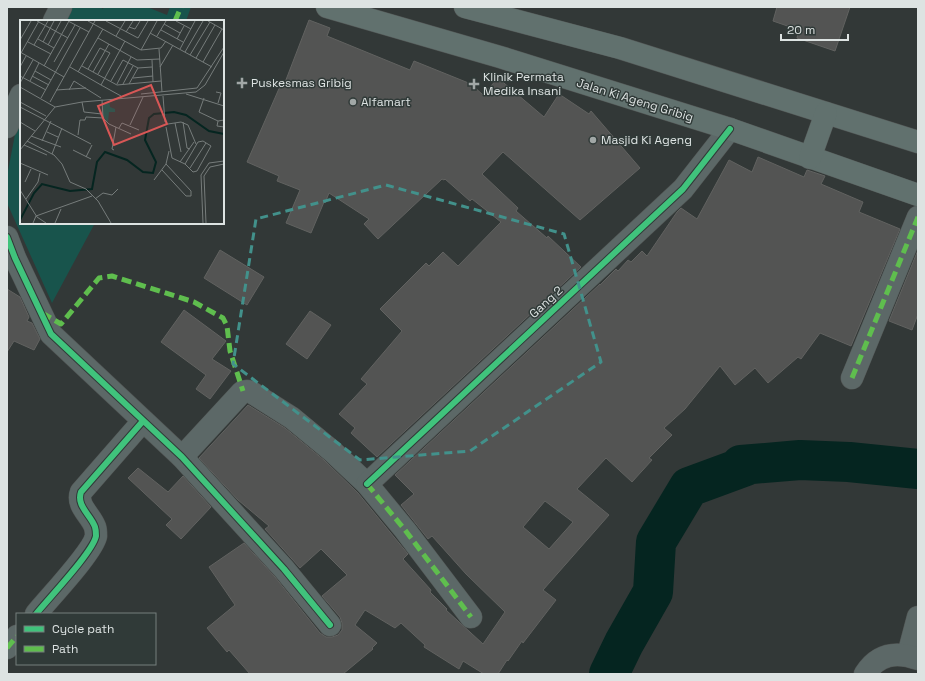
<svg xmlns="http://www.w3.org/2000/svg" width="925" height="681" font-family="'Space Grotesk',sans-serif">
<style>
.green{fill:#18544c}
.lines{fill:none;stroke-linecap:round;stroke-linejoin:round}
.river{stroke:#052520;stroke-width:40}
.building{fill:#535453;stroke:#616260;fill-rule:evenodd}
.street-casing{stroke:#525655;stroke-width:23}
.primary-casing{stroke:#525655;stroke-width:23}
.street{stroke:#5c6867;stroke-width:22}
.primary{stroke:#61716e;stroke-width:22}
.quiet{stroke:#5fbe4e;stroke-width:5;stroke-dasharray:10 5;stroke-linecap:butt}
.cycleway-casing{stroke:#303a38;stroke-width:8}
.cycleway{stroke:#40c37c;stroke-width:6}
.marked{fill:none;stroke:#42918b;stroke-width:3;stroke-dasharray:8 5;stroke-linejoin:round}
.poi-dot{fill:#a1a7a6;stroke:#303a38;stroke-width:1.5}
.labels{text-anchor:middle;stroke-width:3;stroke-linejoin:round;paint-order:stroke}
.poi-label{font-size:12px;fill:#dde3e2;stroke:#303a38;text-anchor:start}
.street-label{font-size:12px;fill:#dde3e2;stroke:#303a38}
.inset-river{fill:none;stroke:#052520;stroke-width:2}
.inset-road{fill:none;stroke:#767c7b;stroke-width:1}
.view{fill:#d85756;fill-opacity:0.15;stroke:#d85756;stroke-width:2}
.inset-edge{fill:none;stroke:#dde3e2;stroke-width:2}
</style>
<rect width="100%" height="100%" fill="#323837"/>
<g class="green">
<polygon points="72,7 100,7 103,9 104,7 147,7 167,15 170,7 191,7 186,21 65,21"/>
<polygon points="21,116 21,223 95,223 52,303 7,203 7,176 17,124"/>
</g>
<g class="lines">
<polyline class="river" points="609,674 624,643 653,592 656,542 689,487 746,466 741,465 800,460 849,462 918,469"/>
</g>
<g class="building">
<polygon points="777,7 850,7 835,51 797,38 799,30 773,21"/>
<polygon points="309,20 330,28 327,36 410,70 414,61 471,84 483,95 498,78 544,117 559,94 589,114 591,111 640,168 580,220 503,152 482,174 518,208 516,211 547,238 548,236 581,267 377,457 351,433 355,428 339,414 367,384 361,379 402,331 380,309 426,263 429,266 443,252 458,266 501,222 472,199 470,201 445,179 444,180 442,179 378,239 364,224 369,219 329,193 325,203 324,202 311,233 286,223 300,190 277,181 279,176 247,162 281,84 284,85"/>
<path d="M758,157L804,177L807,170L825,176L821,184L863,202L859,212L900,229L851,346L820,333L801,359L798,357L768,383L755,368L735,385L720,366L685,409L664,428L672,435L649,458L652,460L632,482L606,458L577,489L609,515L543,590L556,600L523,643L522,641L508,661L507,660L498,674H484L463,661L459,669L424,647L425,645L401,623L395,628L365,610L355,625L377,643L372,648L373,649L343,674H250L229,650L227,652L207,628L235,605L209,567L244,543L275,577L320,633L326,637H332L338,635L342,630V623L340,617L322,596L347,575L321,549L300,568L265,529L269,526L238,500L199,458L248,405L285,428L324,460L358,493L408,554L403,559L431,590L430,592L447,609L446,610L483,644L505,612L466,574L432,536L428,539L401,505L414,494L395,475L600,284V285L616,269L618,271L628,260L631,262L642,251L647,256L677,212L681,208L697,219L729,160L752,172ZM545,501L573,522L549,549L523,527Z"/>
<polygon points="220,250 264,277 247,305 204,278"/>
<polygon points="918,250 918,314 912,330 889,321"/>
<polygon points="7,289 20,297 29,317 27,321 32,323 40,339 34,350 14,341 7,352"/>
<polygon points="184,310 226,341 212,359 231,371 210,399 196,389 206,375 161,342"/>
<polygon points="310,311 331,325 307,359 286,344"/>
<polygon points="138,468 168,492 183,476 211,507 181,539 166,525 172,519 128,478"/>
</g>
<g class="lines">
<defs>
<g id="street">
<polyline points="54,21 61,7"/>
<polyline points="7,127 21,95"/>
<polyline points="7,237 15,258 51,334 182,457 284,569 330,625"/>
<polyline points="852,378 918,217"/>
<polyline points="182,457 242,392 247,391 251,392 292,418 332,451 367,484 405,530 471,617"/>
<polyline points="367,484 683,189 730,129"/>
<path d="M36,614C48,599 93,552 96,536C96,534 96,530 95,527C91,515 76,506 81,492L143,421"/>
<polyline points="7,648 17,636"/>
<polyline points="908,655 918,617"/>
<path d="M865,674C878,654 896,651 918,659"/>
</g>
<g id="primary">
<polyline points="327,7 500,57 730,129 918,195"/>
<polyline points="465,7 620,48 918,142"/>
<polyline points="810,158 826,113"/>
</g>
</defs>
<use href="#street" class="street-casing"/>
<use href="#primary" class="primary-casing"/>
<use href="#street" class="street"/>
<use href="#primary" class="primary"/>
<g class="quiet">
<polyline points="175,21 181,7"/>
<polyline points="42,313 61,324 99,278 112,276 194,302 223,318 227,326 230,351 243,391"/>
<polyline points="852,378 918,217"/>
<polyline points="367,484 405,530 471,617"/>
<polyline points="7,648 17,636"/>
</g>
<defs>
<g id="cycleway">
<polyline points="7,237 15,258 51,334 182,457 284,569 330,625"/>
<polyline points="367,484 683,189 730,129"/>
<path d="M36,614C48,599 93,552 96,536C96,534 96,530 95,527C91,515 76,506 81,492L143,421"/>
</g>
</defs>
<use href="#cycleway" class="cycleway-casing"/>
<use href="#cycleway" class="cycleway"/>
</g>
<path class="marked" d="M386,185L564,234L601,362L470,451L360,460L233,364L256,219Z"/>
<g class="poi-dot">
<path d="M240 77h4v4h4v4h-4v4h-4v-4h-4v-4h4z"/>
<path d="M472 78h4v4h4v4h-4v4h-4v-4h-4v-4h4z"/>
<circle cx="353" cy="102" r="4"/>
<circle cx="593" cy="140" r="4"/>
</g>
<g class="labels">
<g class="poi-label">
<text x="483" y="81">Klinik Permata<tspan x="483" dy="14">Medika Insani</tspan></text>
<text x="251" y="87">Puskesmas Gribig</text>
<text x="361" y="106">Alfamart</text>
<text x="601" y="144">Masjid Ki Ageng</text>
</g>
<g class="street-label">
<text transform="translate(635 100) rotate(17)" y="4">Jalan Ki Ageng Gribig</text>
<text transform="translate(546 302) rotate(-43)" y="4">Gang 2</text>
</g>
</g>
<g transform="translate(20 20)">
<rect width="204" height="204" fill="#323837"/>
<path d="M89,81L90,87L95,89V92H89L88,102L83,97V84Z" fill="#18544c"/>
<path class="inset-river" d="M0,200L14,173L22,164L50,171L72,169L77,142L85,132L107,140L123,152L133,153L136,142L125,120L129,98L134,94L154,92L166,95L189,111L204,114"/>
<path class="inset-road" d="M17,1L48,18M48,1L69,12M68,1L121,30L141,28L146,21M86,1L118,18L128,1M156,1L171,9M188,1L204,10M144,4L160,13M109,7L115,9L120,1M141,10L163,22M106,12L113,1M130,13L192,47M96,16L105,1M137,16L146,1M78,18L117,40L140,39M18,19L34,28M157,19L164,6M0,20L11,1M8,22L31,34M23,22L34,1M14,25L28,1M28,25L41,1M139,29L142,72M160,29L175,1M121,30L137,1M0,32L44,57M165,32L183,1M1,33L19,1M170,35L190,2M176,38L195,5M132,40L133,62M34,42L55,5M183,42L202,9M24,46L49,1M62,46L97,65L141,61M0,47L6,36M50,47L81,65L105,21M140,47L153,25M68,49L80,28L90,33L78,54M15,51L31,60M58,52L83,9M73,52L89,24M0,56L26,70M12,56L29,65M113,58L133,56M10,61L19,43M91,61L103,40L118,48L132,47M0,63L13,40M97,64L111,37M103,64L113,46M109,64L118,48M81,65L101,76M0,67L35,87M36,70L66,68M49,70L54,61L81,78M196,72L201,73L198,83M121,74L177,68L204,27M166,74L204,86M143,76L145,102M21,78L60,8M184,78L179,92L198,101M82,80L83,98L89,104L111,114M0,82L26,96M30,82L75,1M62,82L64,92L82,94M0,87L71,124M204,100L198,101L197,106L204,107M0,102L15,111M163,102L167,128L170,129M155,103L161,132M148,104L161,102L168,105L176,124M110,105L123,77M146,107L152,138L165,144L173,152L177,151L191,126L183,121L178,122L165,144M99,108L102,103L119,110M27,112L38,117M58,115L60,100H65L66,97L83,98M11,116L41,127M7,121L34,135L42,144L50,162L66,169L78,181L91,203M22,121L31,101M4,125L27,135M0,130L35,87L62,82L176,72L185,65L204,32M53,130L71,139M94,130L92,129L96,107M32,134L42,108M66,137L72,125M160,142L174,122M0,143L28,155M170,148L186,123M142,150L166,176H171V171L146,144M134,160L146,144L149,131M5,162L11,149M0,170L17,197L26,203M6,179L18,162L20,153M75,179L83,173L92,175L98,169M13,203L16,196L72,176M35,203L41,189M183,203L181,155L189,143L204,141M186,203L184,156L190,147L204,144"/>
<path class="view" d="M131,65L147,104L94,125L78,86Z"/>
<rect width="204" height="204" class="inset-edge"/>
</g>
<rect width="925" height="681" fill="none" stroke="#dde3e2" stroke-width="16"/>
<rect x="16" y="613" width="140" height="52" fill="#303a38" stroke="#757e7c"/>
<rect x="24" y="626" width="20" height="6" fill="#40c37c" stroke="#757e7c"/>
<text x="52" y="633" font-size="12" fill="#dde3e2">Cycle path</text>
<rect x="24" y="646" width="20" height="6" fill="#5fbe4e" stroke="#757e7c"/>
<text x="52" y="653" font-size="12" fill="#dde3e2">Path</text>
<path d="M781 34v6h67v-6" fill="none" stroke="#dde3e2" stroke-width="2"/>
<text x="787" y="34" font-size="12" fill="#dde3e2" stroke="#303a38" stroke-width="3" paint-order="stroke">20 m</text>
</svg>
